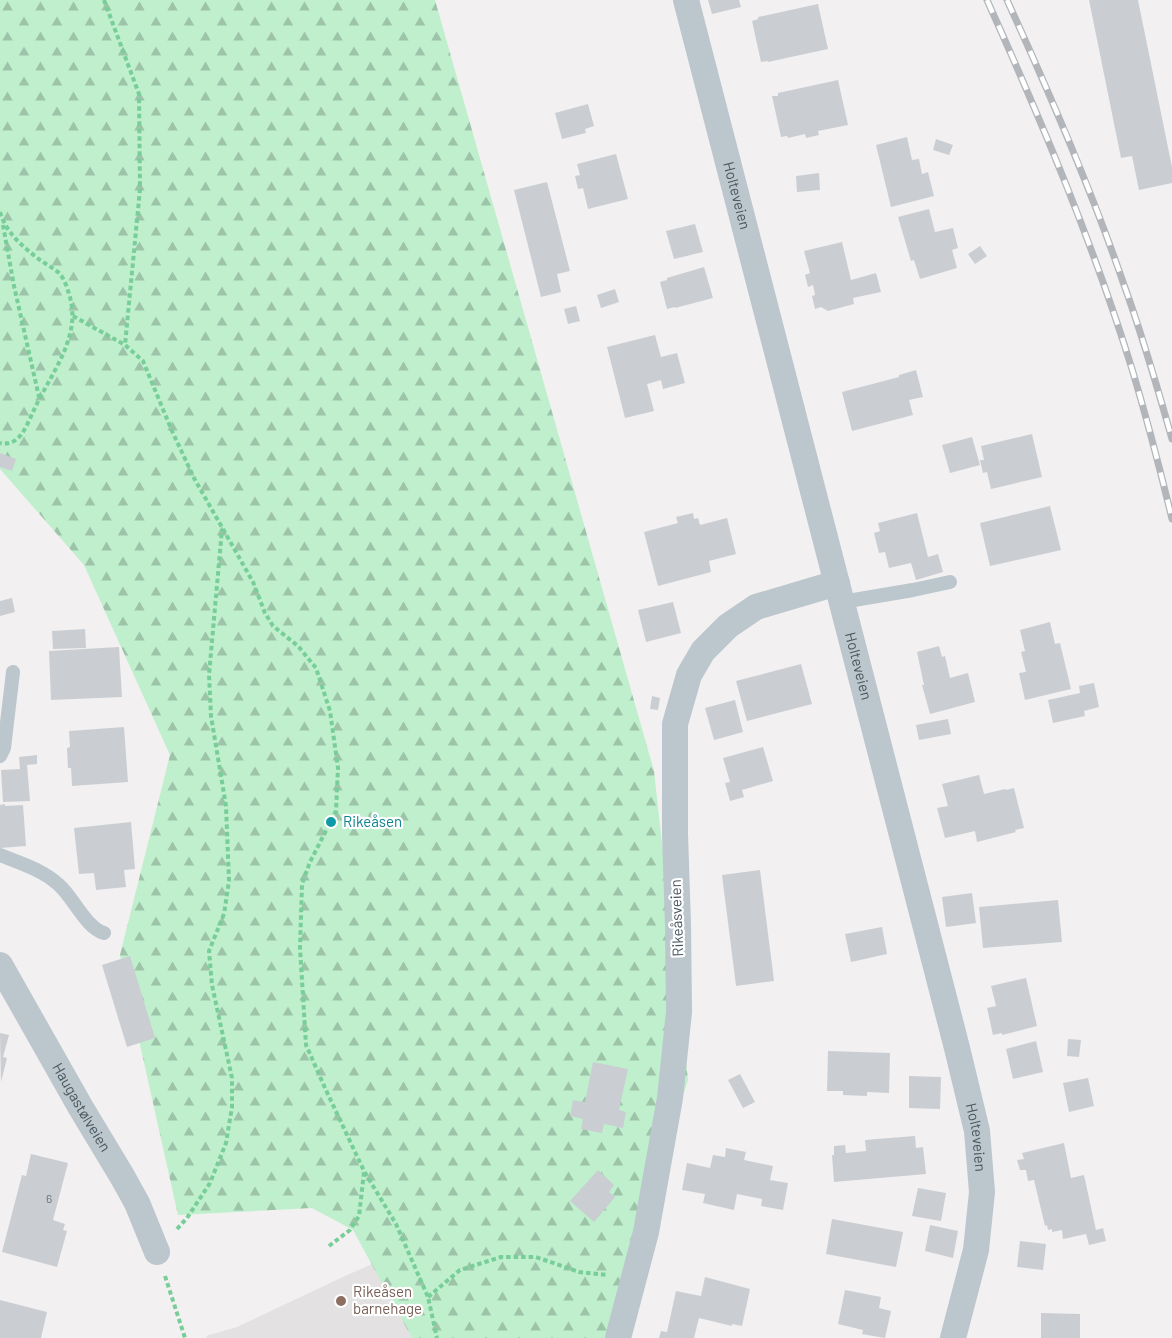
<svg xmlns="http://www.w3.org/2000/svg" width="1172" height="1338" font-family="Barlow,sans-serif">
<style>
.education{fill:#e3e1e2}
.forest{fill:url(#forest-firs)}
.building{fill:#caced3}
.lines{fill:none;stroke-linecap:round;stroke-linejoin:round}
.path{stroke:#77ce98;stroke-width:4;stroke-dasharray:4.5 3;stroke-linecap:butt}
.lane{stroke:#bcc6cd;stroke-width:14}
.street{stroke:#bcc6cd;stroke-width:26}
.rail-casing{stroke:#b2b6ba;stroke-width:7}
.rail{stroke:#fff;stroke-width:4.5;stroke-dasharray:14;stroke-linecap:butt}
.culture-dot{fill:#0f9aa8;stroke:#fff;stroke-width:2}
.education-dot{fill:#8d6e63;stroke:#fff;stroke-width:2}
.labels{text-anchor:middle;stroke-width:4.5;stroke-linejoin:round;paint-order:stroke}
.number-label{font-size:12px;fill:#68747b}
.street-label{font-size:15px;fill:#48565e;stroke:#fff}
.culture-label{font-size:15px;fill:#0d838f;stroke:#fff;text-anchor:start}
.education-label{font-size:15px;fill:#785e54;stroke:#fff;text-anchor:start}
</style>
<defs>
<pattern id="forest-firs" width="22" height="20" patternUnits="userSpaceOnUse" patternTransform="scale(1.5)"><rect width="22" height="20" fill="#bfefcc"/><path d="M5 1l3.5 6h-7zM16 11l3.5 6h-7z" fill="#9dc4a9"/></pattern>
</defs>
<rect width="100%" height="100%" fill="#f2f0f0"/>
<polygon class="education" points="372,1264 412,1338 207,1338 206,1336 237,1327 345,1276"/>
<polygon class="forest" points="0,0 435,0 654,771 688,1080 606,1338 412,1338 353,1230 312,1208 178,1215 120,955 170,755 84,565 0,469"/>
<g class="building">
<polygon points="708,0 739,0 741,7 712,14"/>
<polygon points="1089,0 1138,0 1172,167 1172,183 1139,190 1132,156 1121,158"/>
<polygon points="818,4 828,49 768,62 768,61 761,62 752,21 758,19 758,17"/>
<polygon points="838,80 848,125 818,131 819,135 806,138 805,134 788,138 787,136 781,137 772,96 778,96 778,93"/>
<polygon points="588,104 594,126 585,129 586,133 562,139 555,113"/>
<polygon points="907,137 912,160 919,159 922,174 928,172 934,196 891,207 876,145"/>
<polygon points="936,139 953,145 949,155 933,150"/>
<polygon points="616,154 628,199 588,209 583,188 578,189 575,176 580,175 577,164"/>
<polygon points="819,173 820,190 797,192 796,176"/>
<polygon points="547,182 570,271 557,274 561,292 541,297 514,190"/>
<polygon points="929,209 935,232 953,228 958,248 952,250 957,268 920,279 914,260 911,261 898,217"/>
<polygon points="695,224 703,252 674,259 666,231"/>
<polygon points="842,242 851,280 876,273 881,292 853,298 854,304 828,311 821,307 815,309 812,296 815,295 813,285 808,287 805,275 810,273 804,251"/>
<polygon points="980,246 987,256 975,264 968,254"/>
<polygon points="704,267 713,298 675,308 675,307 667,309 660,282 667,280 667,278"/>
<polygon points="615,289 619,302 601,308 597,295"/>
<polygon points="576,306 580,321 568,324 564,309"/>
<polygon points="655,335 661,357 677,353 685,383 663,389 661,380 647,384 654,411 625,418 607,347"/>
<polygon points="916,370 923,397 909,400 913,415 852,431 842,392 899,377 899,375"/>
<polygon points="1032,434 1042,477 991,489 987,472 983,473 980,460 984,460 981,446"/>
<polygon points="972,437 980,465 950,473 942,445"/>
<polygon points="0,453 16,459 12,471 0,467"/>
<polygon points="1050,506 1061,550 990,566 980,523"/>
<polygon points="693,513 694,519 698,518 700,525 727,518 736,554 709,561 711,572 658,586 644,532 678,523 676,517"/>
<polygon points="917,513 928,557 938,554 943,572 916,580 911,563 889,568 885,552 879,553 874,533 880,531 878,523"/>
<polygon points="12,598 15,612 0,616 0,601"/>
<polygon points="673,602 681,633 646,642 638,610"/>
<polygon points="1050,622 1055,644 1060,643 1071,689 1025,700 1019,673 1026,672 1021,652 1025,651 1020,630"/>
<polygon points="85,629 86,648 53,649 52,631"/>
<polygon points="939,646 942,657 945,656 950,678 968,673 975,702 930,714 922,685 924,685 917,652"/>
<polygon points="119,647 122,697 51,700 49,651"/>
<polygon points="801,664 812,704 747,721 736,681"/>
<polygon points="1094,683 1099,707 1084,711 1085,716 1053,723 1048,700 1080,693 1079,686"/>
<polygon points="652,696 660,698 658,710 650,709"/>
<polygon points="735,700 743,732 714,740 705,708"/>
<polygon points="948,719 951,734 919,740 916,725"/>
<polygon points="124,727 128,782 72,786 71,768 68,768 67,748 70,747 69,731"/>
<polygon points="763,747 773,781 742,790 744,797 730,801 725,783 730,782 723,758"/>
<polygon points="37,755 37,764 27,765 30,801 3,802 1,770 20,769 19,757"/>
<polygon points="979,775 984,794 1005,789 1006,790 1014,788 1024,828 1015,830 1016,832 977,842 975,831 945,838 937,808 948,806 942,784"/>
<polygon points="5,804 5,806 23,805 26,846 0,848 0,805"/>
<polygon points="131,822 135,869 124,870 126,887 96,890 94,873 79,874 74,828"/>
<polygon points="760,870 774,981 736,986 722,875"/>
<polygon points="972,893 976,923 946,927 942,897"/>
<polygon points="1058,900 1062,942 983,948 979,907"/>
<polygon points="882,927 887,954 851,962 845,934"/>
<polygon points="130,956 155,1038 127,1047 102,965"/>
<polygon points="1026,978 1037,1026 1002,1035 1002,1033 993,1035 987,1008 996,1006 991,986"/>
<polygon points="0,1033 9,1035 3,1057 7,1058 1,1082"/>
<polygon points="1068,1039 1081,1040 1079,1057 1067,1056"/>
<polygon points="1036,1041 1043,1072 1013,1079 1006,1049"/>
<polygon points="828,1051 890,1053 889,1093 867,1092 867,1096 843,1095 843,1091 827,1091"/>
<polygon points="593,1062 628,1069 619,1110 626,1112 623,1128 604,1124 602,1133 581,1129 583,1119 570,1116 573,1100 585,1102"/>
<polygon points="740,1074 755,1102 743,1108 728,1080"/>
<polygon points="909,1076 941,1077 940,1109 909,1108"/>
<polygon points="1088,1078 1094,1106 1069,1112 1063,1083"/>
<polygon points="915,1136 916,1148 923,1147 926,1174 834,1182 832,1155 834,1155 834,1146 845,1145 846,1153 866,1151 865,1140"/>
<polygon points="1064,1143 1071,1178 1084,1175 1096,1230 1103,1228 1106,1241 1089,1245 1086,1234 1063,1239 1062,1230 1052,1232 1052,1229 1048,1230 1047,1225 1045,1226 1034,1180 1028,1181 1026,1170 1020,1170 1017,1160 1024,1159 1022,1153"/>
<polygon points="726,1148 746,1152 744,1160 773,1166 770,1180 788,1183 783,1210 761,1206 762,1199 737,1194 734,1210 703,1203 705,1194 682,1190 687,1163 710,1168 713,1155 725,1157"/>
<polygon points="31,1154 68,1163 53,1220 65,1224 63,1230 67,1231 57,1267 2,1252 22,1175 26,1176"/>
<polygon points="598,1170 614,1185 609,1192 615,1197 594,1222 570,1201"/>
<polygon points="918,1188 946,1193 941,1221 912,1216"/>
<polygon points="832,1219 903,1232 896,1267 826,1254"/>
<polygon points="930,1225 958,1231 953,1258 925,1251"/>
<polygon points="1020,1241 1046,1244 1043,1270 1017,1267"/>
<polygon points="705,1277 750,1289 742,1326 732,1324 732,1326 699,1318 694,1338 659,1338 661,1331 667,1332 676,1291 701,1296"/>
<polygon points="845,1290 881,1297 879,1308 891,1311 885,1338 862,1334 863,1330 838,1324"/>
<polygon points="0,1300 47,1312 41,1338 0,1338"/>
<polygon points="1041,1313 1080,1314 1080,1338 1041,1338"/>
</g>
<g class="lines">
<g class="path">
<polyline points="104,0 139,94 140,189 125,345"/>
<path d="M0,212C6,233 23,247 40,260C46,264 53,268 59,273C64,278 67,287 69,294C83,337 50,374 33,412C26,427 19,447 0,443"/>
<polyline points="3,225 14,286 39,397"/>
<polyline points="73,316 125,345 143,361 172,431 194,478 253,582 265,613 273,626 298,646 316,668 330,711 338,768 336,811 310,862 302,884 300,948 306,1045 325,1088 364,1171 396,1224 428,1297 437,1338"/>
<polyline points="177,1229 187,1218 210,1183 226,1143 232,1107 232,1078 212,985 209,951 224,914 229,881 226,806 211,716 209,675 222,529"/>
<polyline points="329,1246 350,1230 359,1216 364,1172"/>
<polyline points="165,1276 185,1338"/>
<polyline points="428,1297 460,1270 501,1257 536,1257 579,1272 608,1275"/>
</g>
<g class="lane">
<polyline points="842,602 913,590 950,582"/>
<polyline points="0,756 4,748 13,672"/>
<path d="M0,855C20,863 43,870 59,885C73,897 86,928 104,933"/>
</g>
<g class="street">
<path id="s1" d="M686,0L957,1048L977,1131L982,1192L976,1250L953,1338"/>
<path id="s2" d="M0,965L81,1108L122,1176L137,1203L157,1252"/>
<polyline points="618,1338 646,1232 670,1098 679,1012 678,925 675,834 675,724 689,675 703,651 728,626 756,607 837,583"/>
</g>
<defs>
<g id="rail">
<path d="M987,0C1041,120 1093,243 1132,369C1147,419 1160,469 1172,519"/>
<path d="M1007,0C1049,92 1090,186 1123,282C1142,334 1157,386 1172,439"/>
</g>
</defs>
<use href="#rail" class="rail-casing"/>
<use href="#rail" class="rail"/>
</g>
<circle class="culture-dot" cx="331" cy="822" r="6"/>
<circle class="education-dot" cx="341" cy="1301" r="6"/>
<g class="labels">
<g class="number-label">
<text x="49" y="1203">6</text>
</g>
<g class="street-label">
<text dy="5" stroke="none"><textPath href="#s1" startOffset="202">Holteveien</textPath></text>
<text dy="5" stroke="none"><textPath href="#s1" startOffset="688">Holteveien</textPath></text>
<text transform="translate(677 918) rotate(-92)" y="5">Rikeåsveien</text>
<text dy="5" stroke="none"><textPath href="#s2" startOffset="164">Haugastølveien</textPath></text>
<text dy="5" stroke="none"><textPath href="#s1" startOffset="1174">Holteveien</textPath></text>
</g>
<g class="culture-label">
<text x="343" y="827">Rikeåsen</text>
</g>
<g class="education-label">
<text x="353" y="1297">Rikeåsen<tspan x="353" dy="17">barnehage</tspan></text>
</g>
</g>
</svg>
